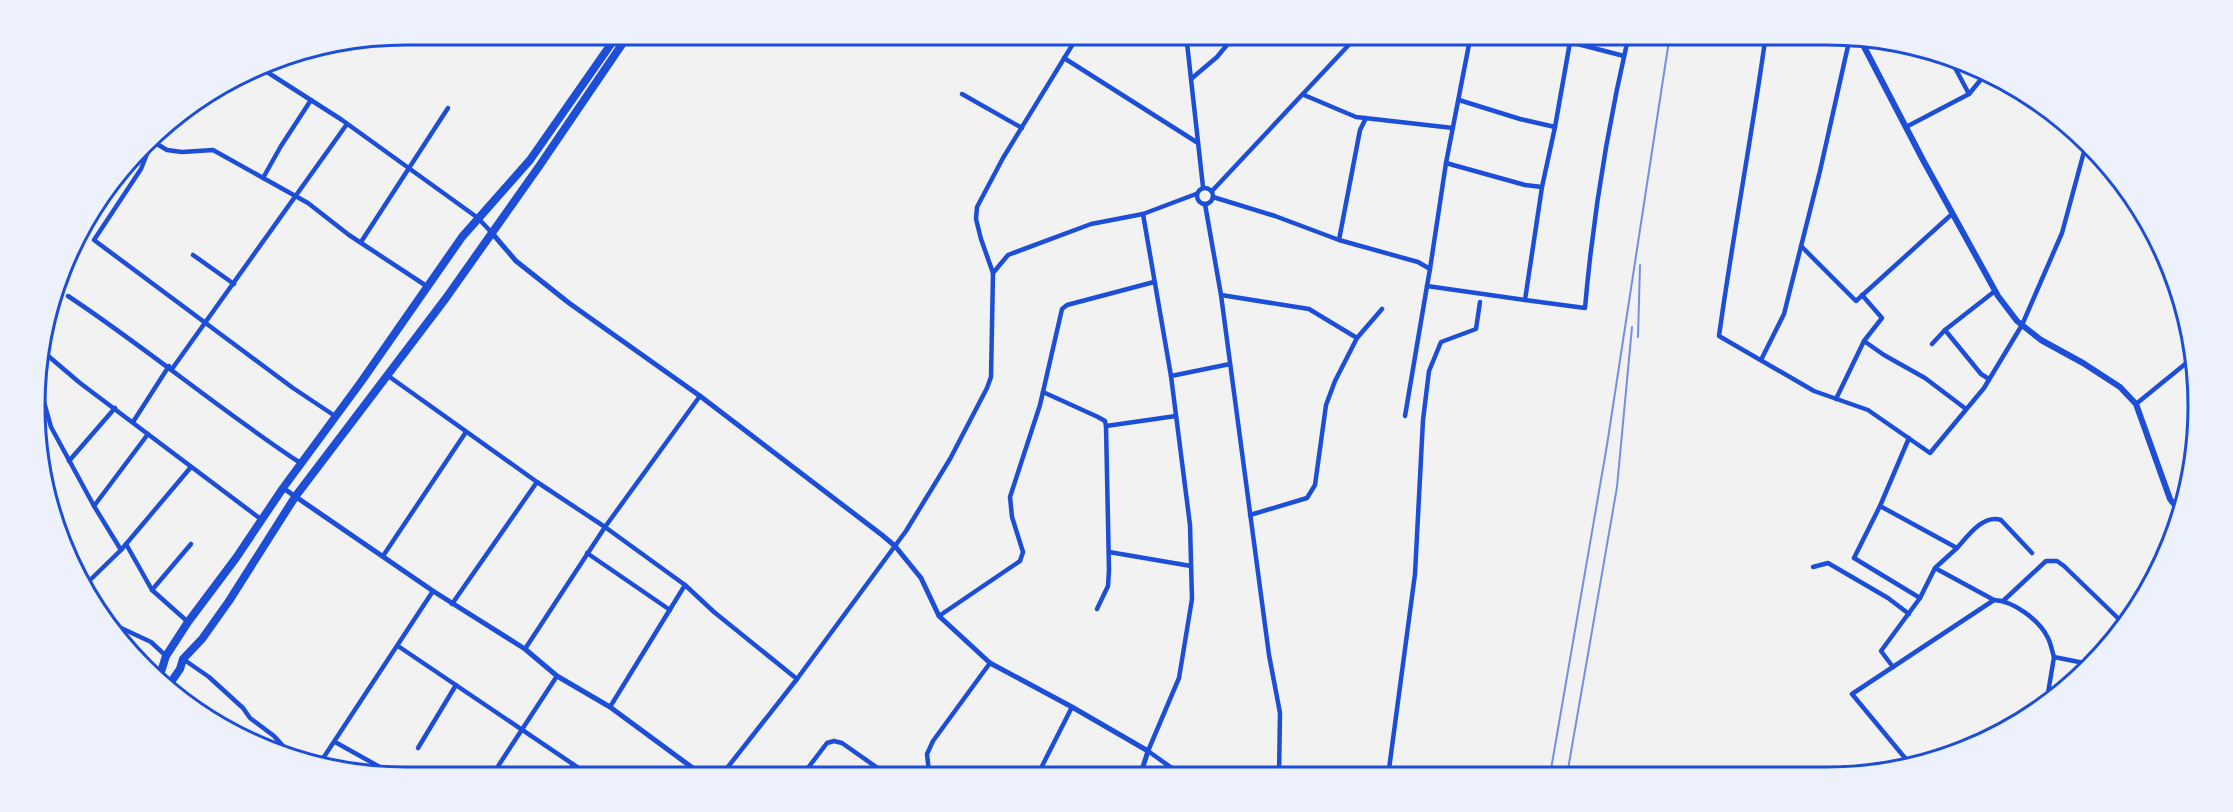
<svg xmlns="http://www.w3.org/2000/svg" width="2233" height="812" font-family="'PT Sans Narrow',sans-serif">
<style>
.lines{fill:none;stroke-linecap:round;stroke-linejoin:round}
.minor{stroke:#1d4ed8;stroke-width:4.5}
.tertiary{stroke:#1d4ed8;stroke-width:5}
.secondary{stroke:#1d4ed8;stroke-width:6}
.trunk{stroke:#1d4ed8;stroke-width:8}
.rail{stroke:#7290e2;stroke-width:2}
.rim{fill:none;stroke:#1d4ed8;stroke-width:3}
</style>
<rect width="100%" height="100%" fill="#f2f2f2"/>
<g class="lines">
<g class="minor">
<polyline points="1186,34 1203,187"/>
<path d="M1555,34L1570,42L1555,127L1542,187L1525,300L1585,308C1593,216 1608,125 1629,34"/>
<polyline points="1572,34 1570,42 1624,56"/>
<path d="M1766,34C1752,135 1733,235 1719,336L1814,391L1868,410L1930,453L1984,388L2022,325L2062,233L2085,148"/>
<polyline points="1064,58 1198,143"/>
<polyline points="1952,62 1969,94"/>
<polyline points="264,70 342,120 478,218 492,233"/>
<polyline points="1191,79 1217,57 1236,34"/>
<polyline points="962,94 1022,128"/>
<polyline points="1304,95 1356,117 1453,128"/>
<polyline points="1459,100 1520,119 1555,127"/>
<polyline points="1906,127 1969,94 1983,77"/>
<polyline points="1446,163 1525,185 1542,187"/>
<polyline points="263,178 281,146 311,100"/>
<circle cx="1205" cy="196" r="8"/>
<polyline points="1212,191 1359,34"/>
<polyline points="1213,197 1275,216 1339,240 1418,262 1430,269 1446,163 1471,34"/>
<polyline points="1205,204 1221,295 1269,655 1280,713 1279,776"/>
<polyline points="1143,214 1171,376"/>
<polyline points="1339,240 1360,130 1366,118"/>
<polyline points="361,242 448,108"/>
<polyline points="1801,246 1856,301 1952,214"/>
<polyline points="193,255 234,284"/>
<polyline points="1430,269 1427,286 1525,300"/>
<polyline points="993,273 981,239 976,219 977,207 1003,158 1079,34"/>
<polyline points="1221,295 1309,309 1357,338 1382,309"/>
<polyline points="1862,295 1882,318 1864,341"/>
<path d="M68,296C148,349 221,411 302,464"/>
<polyline points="1932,344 1945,330"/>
<polyline points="40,349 80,383 262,520"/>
<polyline points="38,357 39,384 51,427 94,506 121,550 88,582 86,587"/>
<polyline points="1761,360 1784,314 1820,171 1850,37"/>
<polyline points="172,369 347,124"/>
<polyline points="387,375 537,482 605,527 700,396"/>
<polyline points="1989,379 1981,374 1945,330 1995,291"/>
<polyline points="1043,392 1098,417 1105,421 1106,426 1109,570 1108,586 1097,609"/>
<polyline points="1836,399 1864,341 1884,355 1925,378 1966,409"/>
<polyline points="2136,404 2195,356"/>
<polyline points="335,416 293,388 94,240 141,169 152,141 167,150 182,152 213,150 308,203 349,235 428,287"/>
<polyline points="1405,416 1427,286"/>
<polyline points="133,422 169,366"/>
<polyline points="1106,426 1176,416"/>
<polyline points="69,461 115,408"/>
<polyline points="94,506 148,434"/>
<polyline points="1880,506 1909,438"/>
<polyline points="1250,515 1307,498 1315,485 1326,405 1335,381 1357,338"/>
<polyline points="126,544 152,590 188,622"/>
<path d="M1957,548C1968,536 1983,514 2001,520L2032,553"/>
<polyline points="121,550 191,467"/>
<polyline points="1109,552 1191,566"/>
<polyline points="587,553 670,610"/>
<polyline points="383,556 466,432"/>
<polyline points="73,558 88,582"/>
<polyline points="1813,567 1828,563 1888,598 1909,614"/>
<polyline points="1935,568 1920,598 1854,558 1880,506 1957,548 1935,568 1994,600"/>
<polyline points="152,590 191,544"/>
<polyline points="2003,601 2046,561 2057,561 2064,566 2123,623"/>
<polyline points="452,604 537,482"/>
<polyline points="939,616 1020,561 1023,552 1012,517 1010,497 1040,405 1062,309 1067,305 1154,282"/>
<polyline points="104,620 151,642 166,656"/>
<polyline points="398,646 592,777"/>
<polyline points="525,649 605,527 685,585 714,612 797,679 720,777"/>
<polyline points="183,659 209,677 243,708 250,718 274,736 294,758"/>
<polyline points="1893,667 1881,651 1920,598"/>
<polyline points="797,679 906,531 950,459 987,388 991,377 993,273 1008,255 1091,224 1143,214 1196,194"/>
<polyline points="2047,699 2054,657 2089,664"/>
<polyline points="610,707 685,585"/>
<polyline points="1990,740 2081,674"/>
<polyline points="335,742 396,776"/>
<polyline points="418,748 456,685"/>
<path d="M1910,764L1852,694L1994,600C2014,601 2039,620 2048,638C2051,644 2052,651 2054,657"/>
<polyline points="318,766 433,591"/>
<polyline points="1389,769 1415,574 1423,420 1429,371 1441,342 1476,329 1480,302"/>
<path d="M1348,775C1371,768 1389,769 1412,775"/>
<polyline points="925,776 929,772 927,754 933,741 990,663"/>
<polyline points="1037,776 1072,707"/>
<polyline points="1183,776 1148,751 1179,678 1192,599 1190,525 1171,376 1230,364"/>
<polyline points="491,777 557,676"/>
<polyline points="565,777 573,765"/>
<polyline points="801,777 827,743 834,741 842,743 889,776"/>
</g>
<g class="tertiary">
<polyline points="492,233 516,261 569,303 700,396 882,535 895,546 921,578 939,616 990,663 1072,707 1148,751 1140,776"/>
<polyline points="283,488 433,591 525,649 557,676 610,707 705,777"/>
</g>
<polyline class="secondary" points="1860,39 1923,160 1998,296 2017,321 2041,340 2083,363 2120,387 2136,404 2170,499 2181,513"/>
<g class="trunk">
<polyline points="160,675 166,656 188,622 236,558 283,488 361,382 462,237 530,160 618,34"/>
<polyline points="169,685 180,669 183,659 202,639 229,601 295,497 446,298 540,165 629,34"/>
</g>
<g class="rail">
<polyline points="1638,337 1640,265"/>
<polyline points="1550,775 1607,445 1670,34"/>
<polyline points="1567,775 1617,487 1632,327"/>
</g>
</g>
<path d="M0 0H2233V812H0ZM406 45H1827A361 361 0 0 1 2188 406V406A361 361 0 0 1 1827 767H406A361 361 0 0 1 45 406V406A361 361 0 0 1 406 45Z" fill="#edf1fc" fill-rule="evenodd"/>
<path class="rim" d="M406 45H1827A361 361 0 0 1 2188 406V406A361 361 0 0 1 1827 767H406A361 361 0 0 1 45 406V406A361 361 0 0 1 406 45Z"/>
</svg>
